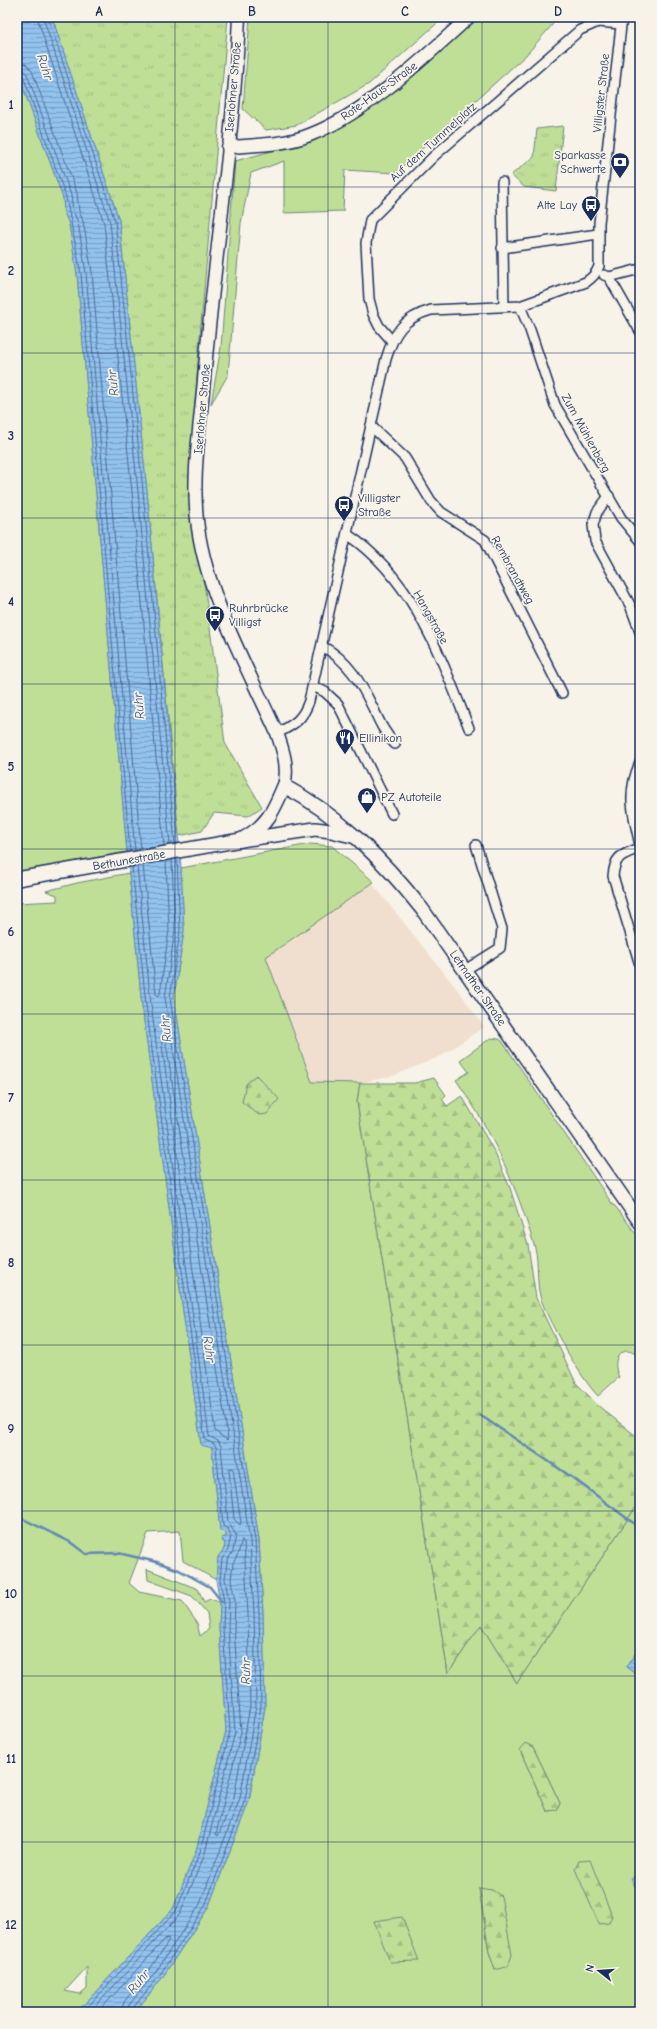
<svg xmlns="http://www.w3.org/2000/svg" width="657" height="2029" font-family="'Comic Neue',sans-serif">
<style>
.built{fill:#f0dfce}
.grass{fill:#bfdf97;stroke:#6d877a;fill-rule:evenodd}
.forest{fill:url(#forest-firs);stroke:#6d877a}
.park{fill:url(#park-tufts);stroke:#6d877a}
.water{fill:url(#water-rules);stroke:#6288b4}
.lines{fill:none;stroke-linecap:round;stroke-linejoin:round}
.shore{stroke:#4b6a98;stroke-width:1}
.stream{stroke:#6288b4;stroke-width:2.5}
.minor-casing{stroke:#1b2f5e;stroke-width:12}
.secondary-casing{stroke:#1b2f5e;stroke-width:15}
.primary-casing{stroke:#1b2f5e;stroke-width:16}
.minor{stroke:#f7f3e8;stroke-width:9}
.secondary{stroke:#f7f3e8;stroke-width:12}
.primary{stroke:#f7f3e8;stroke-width:13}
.grid{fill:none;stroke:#1b2f5e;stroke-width:1;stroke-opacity:0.55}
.labels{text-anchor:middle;stroke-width:3.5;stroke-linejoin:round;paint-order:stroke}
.street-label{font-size:12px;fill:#1b2f5e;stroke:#f7f3e8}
.poi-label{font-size:12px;fill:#1b2f5e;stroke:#f7f3e8;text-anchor:start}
.water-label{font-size:13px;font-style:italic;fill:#395482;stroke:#f7f3e8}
.neatline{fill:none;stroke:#1b2f5e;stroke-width:1.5}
.grid-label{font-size:13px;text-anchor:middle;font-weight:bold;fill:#1b2f5e}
</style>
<defs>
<pattern id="forest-firs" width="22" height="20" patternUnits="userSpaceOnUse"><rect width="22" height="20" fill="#bfdf97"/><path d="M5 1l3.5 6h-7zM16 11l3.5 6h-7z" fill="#a4c085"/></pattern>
<pattern id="park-tufts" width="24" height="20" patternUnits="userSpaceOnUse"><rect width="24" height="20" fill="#bfdf97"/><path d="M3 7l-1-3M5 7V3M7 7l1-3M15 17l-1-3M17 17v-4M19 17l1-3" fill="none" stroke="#a4c085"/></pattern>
<pattern id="water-rules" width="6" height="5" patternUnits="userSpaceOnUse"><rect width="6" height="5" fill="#92c3ee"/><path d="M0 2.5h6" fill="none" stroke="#769fc4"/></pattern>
</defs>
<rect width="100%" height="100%" fill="#f7f3e8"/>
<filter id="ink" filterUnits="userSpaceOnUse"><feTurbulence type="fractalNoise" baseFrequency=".025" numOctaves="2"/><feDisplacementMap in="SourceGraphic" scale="8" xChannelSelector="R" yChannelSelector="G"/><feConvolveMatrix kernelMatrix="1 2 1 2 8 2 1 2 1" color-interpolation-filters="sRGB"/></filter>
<g filter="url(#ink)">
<polygon class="built" points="372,883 461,994 484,1027 441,1056 393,1076 360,1083 312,1082 266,956"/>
<g class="grass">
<polygon points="250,17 444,17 369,84 297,125 266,130 243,109"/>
<polygon points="476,17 547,17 553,24 526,55 395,173 345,170 343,211 284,213 284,161 251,173 241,223 228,375 211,404 221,347 235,161 313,140 357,118 448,43"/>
<polygon points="17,71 63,198 64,212 69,224 77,274 127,852 17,872"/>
<path d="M310,844L332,846L374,882L266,957L312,1082L360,1083L357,1102L448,1673L481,1625L517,1683L640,1501V1647L626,1667L640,1677V1874L632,1878L640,1897V2012H135L162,1978L208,1908L249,1801L265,1707L263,1613L259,1540L174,997L184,931L181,868ZM533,1747L560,1803L557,1810L547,1811L520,1750ZM479,1888L495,1970L489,1952Z"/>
<path d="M129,873L142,1006L201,1445L212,1447L220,1531H224L227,1536L222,1541L225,1543L224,1549L218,1557L216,1580L183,1561L180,1531L148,1533L129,1583L139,1592L182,1601L197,1623L200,1636L209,1629L207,1613L192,1596L148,1580L147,1569L198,1589L204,1602L210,1599L220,1602L219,1628L226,1731L196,1851L173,1909L77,2012H17V903L57,901V895L46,891L77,883ZM87,1967V1988L80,1994L65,1991Z"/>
<path d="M491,1038L499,1039L502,1041L613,1205L615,1206L640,1239V1358C624,1341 609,1358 619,1377L598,1396C581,1379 546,1318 540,1296C536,1280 539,1263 535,1248C517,1187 493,1132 456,1080L469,1072L460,1060Z"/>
</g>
<g class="forest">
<polygon points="256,1075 279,1099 267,1114 259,1115 242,1102 246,1084"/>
<polygon points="434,1078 446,1095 442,1099 447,1106 462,1096 494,1151 510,1188 528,1245 536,1298 576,1383 601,1408 640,1439 640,1501 517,1683 481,1625 448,1673 357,1102 360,1083 415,1083"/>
<polygon points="526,1743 533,1747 560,1803 557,1810 547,1811 520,1750"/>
<polygon points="590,1860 612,1916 609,1923 599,1924 575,1869 579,1861"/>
<polygon points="479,1888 492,1890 501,1896 512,1955 508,1966 495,1970 489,1952"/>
<polygon points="402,1917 419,1961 390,1962 374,1921"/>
</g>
<g class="park">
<polygon points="52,17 228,17 199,347 189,494 204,582 225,743 262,807 248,816 214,813 202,831 179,836 147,491 119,220"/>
<polygon points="563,126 556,191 524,187 511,175 534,157 537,129"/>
</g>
<g class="water">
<polygon points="17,17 52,17 119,220 147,491 181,868 184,931 174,997 259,1540 263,1613 265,1707 249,1801 208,1908 162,1978 135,2012 77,2012 173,1909 196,1851 226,1731 219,1628 220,1602 216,1580 218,1557 224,1549 225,1543 221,1538 227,1536 224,1531 220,1531 212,1448 201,1445 142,1006 127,852 77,274 69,224 64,212 63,198 17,71"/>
<polygon points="640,1647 640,1677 626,1667"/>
<polygon points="640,1874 640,1897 631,1878"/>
</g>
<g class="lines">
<g class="shore">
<polyline points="37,17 104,223 132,492 164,846"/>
<polyline points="43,17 110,222 138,492 170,845"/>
<polyline points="48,17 115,221 143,491 175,844"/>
<polyline points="17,62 26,64 32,71 77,193 79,211 83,221 92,272 141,850"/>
<polyline points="17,68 23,69 27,74 71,195 73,211 78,222 86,273 135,851"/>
<polyline points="17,73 23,76 66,197 81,274 130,852"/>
<polyline points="143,865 156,994 158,996 160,994 169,930 166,861"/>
<polygon points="163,1036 165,1037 228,1438 227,1440 215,1431 161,1038"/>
<polygon points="231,1468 233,1469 241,1523 240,1525 234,1519 229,1470"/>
<polygon points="242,1540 244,1542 248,1614 250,1706 234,1797 218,1836 216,1834 241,1732 234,1628 235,1601 231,1579 233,1563 238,1554"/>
<polyline points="83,2012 176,1911 200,1852 230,1731 223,1628 224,1602 220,1580 222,1559 228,1550 231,1536 228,1529 223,1526 216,1447 214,1444 205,1440 146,1005 132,867"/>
<polyline points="90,2012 180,1914 205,1853 235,1732 228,1628 229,1602 225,1579 227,1561 233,1551 236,1535 228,1522 221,1446 218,1441 209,1436 151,1005 137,866"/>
<polyline points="98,2012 165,1939 168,1938 169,1941 150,1969 124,2002 121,2012"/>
<polyline points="127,2012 129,2005 155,1973 200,1904 240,1798 256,1706 254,1613 250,1541 165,998 175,930 172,860"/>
<polyline points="133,2012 133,2008 159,1976 205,1906 245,1800 261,1706 259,1613 255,1540 170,998 180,931 177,859"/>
</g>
<g class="stream">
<polyline points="480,1415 573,1478 640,1528"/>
<polyline points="17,1516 70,1542 86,1554 118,1553 157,1562 179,1570 210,1587 222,1602"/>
</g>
<defs>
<g id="minor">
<polyline points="502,182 504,306"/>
<polyline points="502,248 598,234"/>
<polyline points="604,275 609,277 640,269"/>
<polyline points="609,277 640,331"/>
<polyline points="520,306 530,330 555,405 621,518 640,541"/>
<polyline points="391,340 379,326 373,314 369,299 366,243 370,220 434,156 580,30 598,22 621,24"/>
<polyline points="371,426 405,458 431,501 441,512 485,540 562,693"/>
<polyline points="609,496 597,512 593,525 595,541 630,605 640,632"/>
<path d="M347,534C413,577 441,658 469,728"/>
<path d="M322,646C349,661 361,683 374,710C380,723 385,734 395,744"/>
<polyline points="313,686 325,692 338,704 392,814"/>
<path d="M277,733C294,725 303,719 309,701L386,359C394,333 403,318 431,310L520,306L586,282C593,277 596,274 599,266V223L622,17"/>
<path d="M640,763C626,793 633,814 640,845"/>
<path d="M640,848C622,855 615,855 613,876L640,965"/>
<polyline points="465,970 500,948 502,929 476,845"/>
</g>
<g id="secondary">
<path d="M239,17C234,138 214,259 204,380C200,428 191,480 198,528C208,598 248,669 277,733C283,750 289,768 284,786"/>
<path d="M228,147C256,145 286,145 312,134C369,111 424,58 469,17"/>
</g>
<g id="primary">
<path d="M241,840C267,826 273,812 284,786C339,815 383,860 422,909L640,1222"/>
<polyline points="17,879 241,840 315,829 331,831 352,836"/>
</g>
</defs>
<use href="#minor" class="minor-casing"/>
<use href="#secondary" class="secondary-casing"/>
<use href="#primary" class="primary-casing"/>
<use href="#minor" class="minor"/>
<use href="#secondary" class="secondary"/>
<use href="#primary" class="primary"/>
</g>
</g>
<path class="grid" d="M175,17V2012M328,17V2012M482,17V2012M17,187H640M17,353H640M17,518H640M17,684H640M17,849H640M17,1014H640M17,1180H640M17,1345H640M17,1511H640M17,1676H640M17,1842H640"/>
<defs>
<symbol id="bank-pin" viewBox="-11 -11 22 30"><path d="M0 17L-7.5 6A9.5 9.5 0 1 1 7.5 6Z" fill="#1b2f5e" stroke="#f7f3e8"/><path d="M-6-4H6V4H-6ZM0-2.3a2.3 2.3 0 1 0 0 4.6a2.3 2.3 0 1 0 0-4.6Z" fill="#fff"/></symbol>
<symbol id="bus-pin" viewBox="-11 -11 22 30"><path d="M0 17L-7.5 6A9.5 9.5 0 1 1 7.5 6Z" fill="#1b2f5e" stroke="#f7f3e8"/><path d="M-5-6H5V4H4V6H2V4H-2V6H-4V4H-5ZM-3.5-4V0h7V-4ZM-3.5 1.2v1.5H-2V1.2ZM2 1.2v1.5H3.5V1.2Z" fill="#fff"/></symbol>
<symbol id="restaurant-pin" viewBox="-11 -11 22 30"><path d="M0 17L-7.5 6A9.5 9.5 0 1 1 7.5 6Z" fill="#1b2f5e" stroke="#f7f3e8"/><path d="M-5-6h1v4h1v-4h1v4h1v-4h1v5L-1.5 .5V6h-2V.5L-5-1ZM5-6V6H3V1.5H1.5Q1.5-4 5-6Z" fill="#fff"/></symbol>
<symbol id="shop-pin" viewBox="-11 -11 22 30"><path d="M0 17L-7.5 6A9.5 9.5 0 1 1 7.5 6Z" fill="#1b2f5e" stroke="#f7f3e8"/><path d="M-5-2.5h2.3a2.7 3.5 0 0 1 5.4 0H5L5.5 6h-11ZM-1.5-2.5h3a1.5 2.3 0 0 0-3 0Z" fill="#fff"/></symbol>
</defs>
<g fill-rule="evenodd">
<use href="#bank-pin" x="609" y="151" width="22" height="30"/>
<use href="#bus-pin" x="580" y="194" width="22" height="30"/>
<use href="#bus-pin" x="333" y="494" width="22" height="30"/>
<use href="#bus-pin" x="204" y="604" width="22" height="30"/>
<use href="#restaurant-pin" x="334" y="727" width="22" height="30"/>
<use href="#shop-pin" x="356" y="786" width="22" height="30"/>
</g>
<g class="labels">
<g class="street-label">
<text transform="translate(233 87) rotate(-85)" y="4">Iserlohner Straße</text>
<text transform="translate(379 91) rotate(-36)" y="4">Rote-Haus-Straße</text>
<text transform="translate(601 93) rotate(-84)" y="4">Villigster Straße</text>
<text transform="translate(433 142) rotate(-42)" y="4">Auf dem Tummelplatz</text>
<text transform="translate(202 409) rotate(-85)" y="4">Iserlohner Straße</text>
<text transform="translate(586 433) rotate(61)" y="4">Zum Mühlenberg</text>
<text transform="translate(513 570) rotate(61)" y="4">Rembrandtweg</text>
<text transform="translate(431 617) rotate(61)" y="4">Hangstraße</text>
<text transform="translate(129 860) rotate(-10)" y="4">Bethunestraße</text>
<text transform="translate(478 988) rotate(55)" y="4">Letmather Straße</text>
</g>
<g class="poi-label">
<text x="606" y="159" text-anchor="end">Sparkasse<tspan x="606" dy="14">Schwerte</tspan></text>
<text x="577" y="209" text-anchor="end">Alte Lay</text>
<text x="358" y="502">Villigster<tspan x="358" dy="14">Straße</tspan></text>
<text x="229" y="612">Ruhrbrücke<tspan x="229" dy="14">Villigst</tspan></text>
<text x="359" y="742">Ellinikon</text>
<text x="381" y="801">PZ Autoteile</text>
</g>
<g class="water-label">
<text transform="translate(46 67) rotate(72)" y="5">Ruhr</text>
<text transform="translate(112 383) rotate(-95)" y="5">Ruhr</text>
<text transform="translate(138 706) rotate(-95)" y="5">Ruhr</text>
<text transform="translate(165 1029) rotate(-95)" y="5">Ruhr</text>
<text transform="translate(210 1349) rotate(82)" y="5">Ruhr</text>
<text transform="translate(245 1671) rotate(-89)" y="5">Ruhr</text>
<text transform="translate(138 1981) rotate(-50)" y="5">Ruhr</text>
</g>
</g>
<rect width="657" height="2029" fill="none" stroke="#f7f3e8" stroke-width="44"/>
<g transform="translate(599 1971) rotate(287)" stroke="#f7f3e8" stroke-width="3" paint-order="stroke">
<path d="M0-3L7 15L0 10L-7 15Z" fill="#1b2f5e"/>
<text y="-6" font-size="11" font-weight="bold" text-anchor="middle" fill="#1b2f5e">N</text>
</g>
<rect x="22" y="22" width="613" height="1985" class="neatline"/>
<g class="grid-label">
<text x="99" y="16">A</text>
<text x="252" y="16">B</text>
<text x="405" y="16">C</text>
<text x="558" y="16">D</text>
<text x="11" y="109">1</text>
<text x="11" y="275">2</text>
<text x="11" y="440">3</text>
<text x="11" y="606">4</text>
<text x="11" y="771">5</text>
<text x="11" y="936">6</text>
<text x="11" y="1102">7</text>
<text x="11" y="1267">8</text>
<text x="11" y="1433">9</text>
<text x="11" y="1598">10</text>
<text x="11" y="1763">11</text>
<text x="11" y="1929">12</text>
</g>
</svg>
